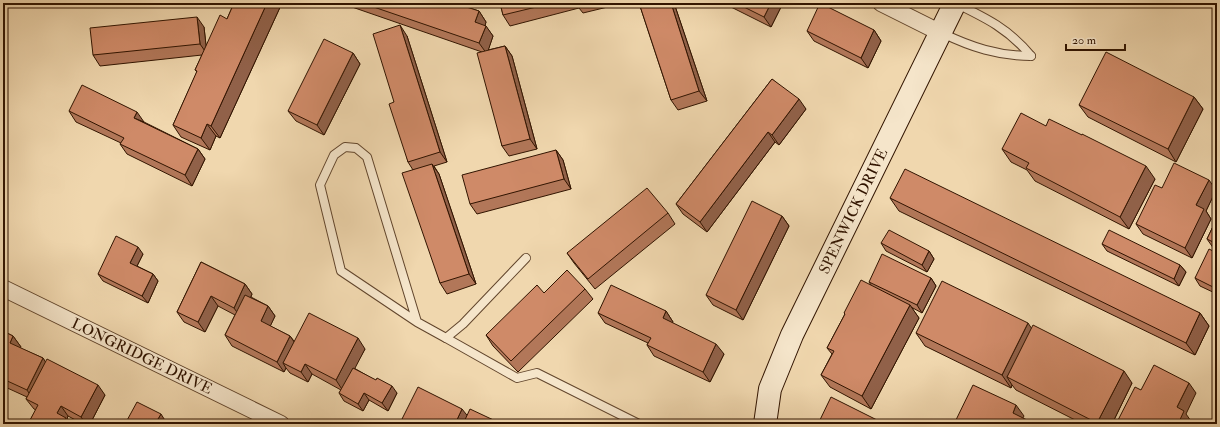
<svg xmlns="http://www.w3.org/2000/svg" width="1220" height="427" font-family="'IM FELL Double Pica',serif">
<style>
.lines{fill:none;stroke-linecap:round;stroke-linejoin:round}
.lane-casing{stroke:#61452c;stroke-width:10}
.street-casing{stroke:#61452c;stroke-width:18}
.secondary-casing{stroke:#311400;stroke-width:24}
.lane{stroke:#f5e5ca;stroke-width:8}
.street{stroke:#f5e5ca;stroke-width:16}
.secondary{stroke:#f5e5ca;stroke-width:22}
.wall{fill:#b27759;stroke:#311400}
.shaded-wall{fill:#916149;stroke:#311400}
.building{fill:#cf8a68;stroke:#311400}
.labels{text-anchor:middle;stroke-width:3.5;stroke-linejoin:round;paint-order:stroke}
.street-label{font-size:15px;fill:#311400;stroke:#f5e5ca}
</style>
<rect width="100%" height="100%" fill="#f0d7ae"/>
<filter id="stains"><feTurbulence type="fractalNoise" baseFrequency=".005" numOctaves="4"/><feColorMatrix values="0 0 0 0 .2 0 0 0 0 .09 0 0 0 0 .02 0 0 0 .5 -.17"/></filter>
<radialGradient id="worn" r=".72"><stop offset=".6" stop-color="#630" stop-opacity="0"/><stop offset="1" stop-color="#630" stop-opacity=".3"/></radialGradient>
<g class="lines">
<defs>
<g id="lane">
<path d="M955,3C986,18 1009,29 1031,56"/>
<path d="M942,33C971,47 998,56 1031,56"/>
<polyline points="417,322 341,271 320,185 334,155 345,147 356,148 367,157 417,322 446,338 463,324 526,258"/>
<polyline points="446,338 517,378 537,373 639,424"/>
</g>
<g id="street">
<polyline points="881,3 941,33"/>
<polyline points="3,288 281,424"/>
</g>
<polyline id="secondary" points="765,424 770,389 792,335 955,3"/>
</defs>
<use href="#lane" class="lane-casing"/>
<use href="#street" class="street-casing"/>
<use href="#secondary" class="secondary-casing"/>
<use href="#lane" class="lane"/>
<use href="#street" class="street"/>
<use href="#secondary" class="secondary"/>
</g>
<g class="wall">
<polygon points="234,3 282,3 220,138 216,136 210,150 181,137 173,125 197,72 195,70 202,55 100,66 93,55 204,27 206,46 227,19"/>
<polygon points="349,3 454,3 479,11 486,22 485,25 493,36 488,50 505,46 512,56 537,149 509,156 502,146 482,52 352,7"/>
<polygon points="500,3 624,3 583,13 579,8 510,26 503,15"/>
<polygon points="639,3 674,3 707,101 678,110 671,100"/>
<polygon points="723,3 783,3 771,27"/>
<polygon points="874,30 881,41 868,68 814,41 807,31"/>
<polygon points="407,36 447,162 434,166 439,174 476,284 447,294 440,283 413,170 408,162 394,102"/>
<polygon points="353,53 360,64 324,135 296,121 288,111"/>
<polygon points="772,79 806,109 779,145 775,142 707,232 683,214 676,204"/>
<polygon points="1194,97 1203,109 1176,162 1088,117 1079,105"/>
<polygon points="69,111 144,122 198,149 205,159 192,186 127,154 120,144 121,143 76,122"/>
<polygon points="1046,126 1155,179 1129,229 1035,181 1027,170 1011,162 1002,149"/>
<polygon points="556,150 563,160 571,189 477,214 470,204"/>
<polygon points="1162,188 1216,190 1206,211 1211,219 1192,258 1143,234 1136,224"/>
<polygon points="890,198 1200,313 1209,326 1195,355 899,211"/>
<polygon points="668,213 675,224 595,289 574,263 567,253"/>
<polygon points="782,216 789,226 743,320 713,305 706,295"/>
<polygon points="1217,218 1217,251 1214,249 1207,239"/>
<polygon points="881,243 929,251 934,259 927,272 886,251"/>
<polygon points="1102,244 1180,265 1186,272 1179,286 1107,251"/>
<polygon points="1217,253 1217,294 1200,286 1195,278"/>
<polygon points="143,254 137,266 153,274 158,281 148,303 103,281 98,274"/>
<polygon points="201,262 245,284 252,294 251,297 268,306 275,316 270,326 290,336 294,341 365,349 354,368 397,393 388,411 369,400 363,411 344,401 339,393 341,390 312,374 308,382 290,373 286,368 284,372 232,346 225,335 235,315 218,306 205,332 184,322 177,312"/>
<polygon points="931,278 936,286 922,313 911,307 919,318 871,409 830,387 821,375 832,354 827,348 845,314 844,313 871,285 869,282"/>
<polygon points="585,289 593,299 518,372 493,346 486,335"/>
<polygon points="666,311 673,322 672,323 724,354 710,382 654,356 647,345 648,343 605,323 598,313"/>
<polygon points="1032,329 1132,383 1112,424 1083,424 1016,390 1012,385 1011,388 925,346 916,333"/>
<polygon points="3,331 13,336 21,347 20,348 43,358 45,362 105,395 90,424 83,424 68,416 67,419 70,424 31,424 29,422 36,410 34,409 26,399 27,397 3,386"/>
<polygon points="467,415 502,424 406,424 402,419"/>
</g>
<g class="shaded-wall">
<polygon points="267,3 282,3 220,138 211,126"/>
<polygon points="671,3 674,3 707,101 699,91"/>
<polygon points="771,3 783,3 771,27 764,17"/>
<polygon points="479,11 486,22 483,33 475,22"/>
<polygon points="197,17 204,27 207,54 200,44"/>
<polygon points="400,25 407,36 447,162 440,152"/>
<polygon points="486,26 493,36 487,54 479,43"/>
<polygon points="874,30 881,41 868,68 861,58"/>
<polygon points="505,46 512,56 537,149 530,139"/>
<polygon points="353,53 360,64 324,135 317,125"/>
<polygon points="1194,97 1203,109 1176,162 1168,149"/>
<polygon points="799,99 806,109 779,145 772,135"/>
<polygon points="137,112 144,122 134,118"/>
<polygon points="207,124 216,136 210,150 201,138"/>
<polygon points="768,132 775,142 707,232 700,222"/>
<polygon points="198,149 205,159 192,186 185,175"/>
<polygon points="556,150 563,160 571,189 564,179"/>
<polygon points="432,164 439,174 476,284 469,274"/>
<polygon points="1146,166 1155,179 1129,229 1120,217"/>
<polygon points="1209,180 1216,190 1206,211 1211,219 1192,258 1185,248 1196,205"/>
<polygon points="782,216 789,226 743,320 736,310"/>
<polygon points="138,247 143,254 135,270 130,263"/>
<polygon points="929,251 934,259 927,272 922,265"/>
<polygon points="1180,265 1186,272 1179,286 1174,279"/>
<polygon points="153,274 158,281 148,303 142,296"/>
<polygon points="931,278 936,286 922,313 917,305"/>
<polygon points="245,284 252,294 241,318 234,308"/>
<polygon points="211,296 218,306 205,332 198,322"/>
<polygon points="910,305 919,318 871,409 862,396"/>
<polygon points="268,306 275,316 268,331 261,321"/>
<polygon points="666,311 673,322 670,328 663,318"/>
<polygon points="1200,313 1209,326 1195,355 1186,343"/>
<polygon points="1028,323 1036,335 1007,377 1012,385 1011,388 1002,375"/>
<polygon points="13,336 21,347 17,353 10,343"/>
<polygon points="290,336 297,346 283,363 286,368 284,372 277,362"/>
<polygon points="358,338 365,349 343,391 336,380"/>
<polygon points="716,344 724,354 710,382 703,372"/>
<polygon points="43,358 50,369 34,401 27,390"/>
<polygon points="305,364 312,374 308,382 301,372"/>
<polygon points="1124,371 1132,383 1112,424 1098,424 1097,423"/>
<polygon points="1189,383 1196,393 1186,414 1191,421 1190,424 1178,424 1177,407"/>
<polygon points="98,385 105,395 90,424 86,424 81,417"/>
<polygon points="392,386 397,393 388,411 382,403"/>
<polygon points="364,393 369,400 363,411 358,404"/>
<polygon points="1016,405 1024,416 1020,423 1013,413"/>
<polygon points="61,406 68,416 67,419 70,424 63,424 57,413"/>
<polygon points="462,409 470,419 467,424 455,424"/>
<polygon points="161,414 166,422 164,424 155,424"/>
</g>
<g class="building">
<polygon points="234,3 267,3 211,126 207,124 201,138 173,125 197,71 195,70 220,15 227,19"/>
<polygon points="362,3 454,3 479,11 475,22 486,26 479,43"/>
<polygon points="500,3 553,3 503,15"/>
<polygon points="639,3 671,3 699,91 671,100"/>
<polygon points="736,3 771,3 764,17"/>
<polygon points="820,3 874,30 861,58 807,31"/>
<polygon points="197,17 200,44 93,55 90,28"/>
<polygon points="400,25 440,152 408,162 389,104 394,102 373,34"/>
<polygon points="324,39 353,53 317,125 288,111"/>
<polygon points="505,46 530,139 502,146 477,53"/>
<polygon points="1106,52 1194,97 1168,149 1079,105"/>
<polygon points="772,79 799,99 772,135 768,132 700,222 676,204"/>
<polygon points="82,85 137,112 134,118 198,149 185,175 120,144 124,138 69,111"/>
<polygon points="1021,113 1046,126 1049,119 1082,135 1082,134 1146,166 1120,217 1026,168 1029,163 1002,149"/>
<polygon points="556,150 564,179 470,204 462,175"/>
<polygon points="1174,163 1209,180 1196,205 1204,209 1185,248 1136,224 1155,185 1162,188"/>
<polygon points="432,164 469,274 440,283 402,173"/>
<polygon points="905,169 1200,313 1186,343 890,198"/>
<polygon points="647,188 668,213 588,279 567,253"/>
<polygon points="752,201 782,216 736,310 706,295"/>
<polygon points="1217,218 1217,244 1207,239"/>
<polygon points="889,230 929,251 922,265 881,243"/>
<polygon points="1109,230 1180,265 1174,279 1102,244"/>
<polygon points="116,236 138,247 130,263 153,274 142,296 98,274"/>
<polygon points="1209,249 1217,253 1217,289 1195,278"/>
<polygon points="882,254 931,278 917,305 869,282"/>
<polygon points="201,262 245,284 234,308 211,296 198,322 177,312"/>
<polygon points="567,270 585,289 511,361 486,335 537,285 544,293"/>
<polygon points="861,280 910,305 862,396 821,375 834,351 827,348 845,314 844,313"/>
<polygon points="942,281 1028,323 1002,375 916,333"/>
<polygon points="611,285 666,311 663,318 716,344 703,372 647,345 651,338 598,313"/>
<polygon points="245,295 268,306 261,321 290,336 277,362 225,335"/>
<polygon points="309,313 358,338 336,380 305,364 301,372 283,363"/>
<polygon points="1033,325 1124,371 1097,423 1007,377"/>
<polygon points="3,331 13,336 10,343 43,358 27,390 3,379"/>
<polygon points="47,359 98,385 81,417 61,406 57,413 66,418 63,424 33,424 29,422 38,405 26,399"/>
<polygon points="1154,365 1189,383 1177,407 1184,411 1178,424 1116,424 1135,387 1141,390"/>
<polygon points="353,368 376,380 377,378 392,386 382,403 364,393 358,404 339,393"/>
<polygon points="973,385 1016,405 1013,413 1035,424 954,424"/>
<polygon points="418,387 462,409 455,424 413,424 402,419"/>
<polygon points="831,397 885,424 818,424"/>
<polygon points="137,402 161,414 155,424 125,424"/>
<polygon points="470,409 502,424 463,424"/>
</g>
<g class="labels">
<g class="street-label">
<text transform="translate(853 211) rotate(-64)" y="5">SPENWICK DRIVE</text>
<text transform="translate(142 356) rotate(26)" y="5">LONGRIDGE DRIVE</text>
</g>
</g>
<rect width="1220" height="427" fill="none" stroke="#f0d7ae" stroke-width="16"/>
<rect x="4" y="4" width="1212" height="419" fill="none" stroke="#311400" stroke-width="2"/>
<rect x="8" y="8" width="1204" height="411" fill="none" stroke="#311400"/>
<path d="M1066 44v6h59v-6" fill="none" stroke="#311400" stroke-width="2"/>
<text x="1072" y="44" font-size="12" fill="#311400" stroke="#f5e5ca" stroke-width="3" paint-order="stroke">20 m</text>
<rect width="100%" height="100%" filter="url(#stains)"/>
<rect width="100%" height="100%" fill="url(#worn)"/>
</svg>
